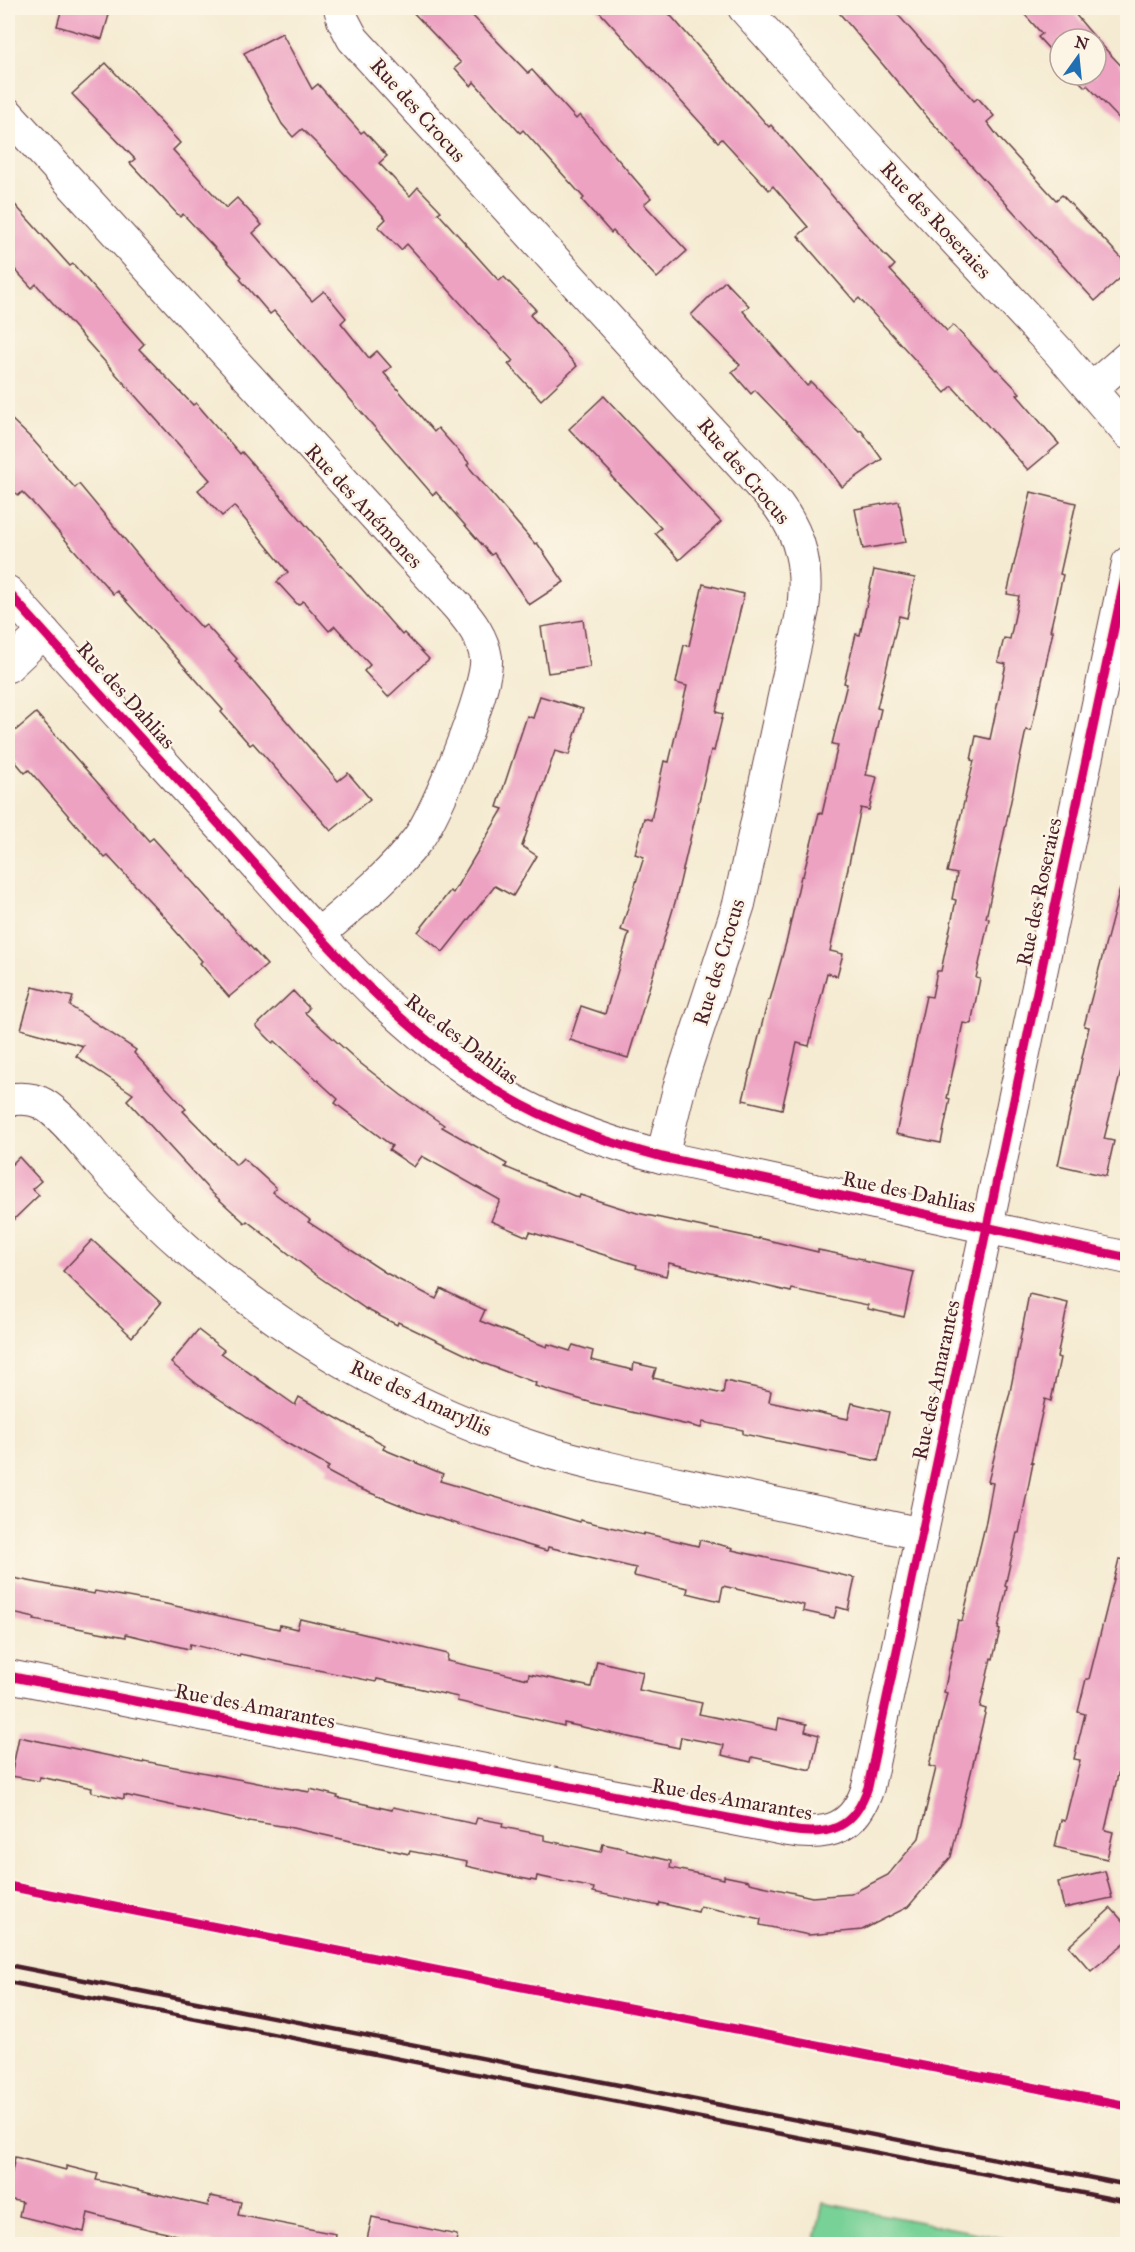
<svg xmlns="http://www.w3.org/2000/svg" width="1135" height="2252" font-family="'IM FELL Great Primer',serif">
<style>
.green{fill:#78d197;stroke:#617861;stroke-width:1.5}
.building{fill:#eda2c2}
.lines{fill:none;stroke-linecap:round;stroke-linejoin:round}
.minor-casing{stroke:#643e44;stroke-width:34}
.minor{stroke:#fff;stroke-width:32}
.rail{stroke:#4a1f2b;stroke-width:4.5}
.cycleway-casing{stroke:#fcf5e5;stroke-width:13}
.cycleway{stroke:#d6006c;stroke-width:9}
.labels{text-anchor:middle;stroke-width:5;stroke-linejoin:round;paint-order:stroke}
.street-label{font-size:21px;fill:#4a1f2b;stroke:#fcf5e5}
</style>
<rect width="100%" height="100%" fill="#fcf5e5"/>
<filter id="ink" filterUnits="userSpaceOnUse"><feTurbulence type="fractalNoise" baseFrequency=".0167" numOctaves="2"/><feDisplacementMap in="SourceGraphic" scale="12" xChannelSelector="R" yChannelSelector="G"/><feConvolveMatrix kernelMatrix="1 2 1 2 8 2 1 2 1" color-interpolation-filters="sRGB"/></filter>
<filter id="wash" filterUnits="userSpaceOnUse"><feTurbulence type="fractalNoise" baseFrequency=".008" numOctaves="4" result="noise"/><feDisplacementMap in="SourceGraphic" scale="24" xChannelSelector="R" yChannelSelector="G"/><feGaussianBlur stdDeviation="1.35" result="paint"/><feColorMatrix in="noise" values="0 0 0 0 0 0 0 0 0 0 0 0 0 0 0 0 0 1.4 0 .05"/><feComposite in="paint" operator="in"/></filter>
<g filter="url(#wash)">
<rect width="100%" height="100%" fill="#f5ebd2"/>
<polygon class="green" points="823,2203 1033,2244 814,2244"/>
<g id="blocks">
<g class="building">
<polygon points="62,8 111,8 102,39 57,26"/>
<polygon points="409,8 465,8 528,73 532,70 576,119 580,115 651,198 644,204 687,251 657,278 613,231 611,233 582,200 584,198 523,130 520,133 474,82 471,86 455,68 461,63"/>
<polygon points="596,8 664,8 769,127 771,125 873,243 895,265 890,270 947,331 953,325 996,370 997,369 1020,393 1017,395 1059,444 1028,470 952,386 945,393 859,298 855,302 798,236 808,227 773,186 769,190 722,139 718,142"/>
<polygon points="835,8 892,8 974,101 978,98 994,116 987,122 1000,139 1056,200 1062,195 1128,265 1128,271 1095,301 928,118"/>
<polygon points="1019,8 1070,8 1096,39 1060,39 1060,61 1038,37 1042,34"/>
<polygon points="282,33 312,89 318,84 361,133 364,131 387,156 379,163 410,196 418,187 441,211 438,213 499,281 504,277 536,310 530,315 577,366 541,400 508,364 513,361 407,244 401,250 378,227 386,219 318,145 302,129 293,137 282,124 244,53"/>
<polygon points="1096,39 1128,73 1128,128 1087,85 1085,87 1073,75 1096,75"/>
<polygon points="106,63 180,143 173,150 226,208 237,198 262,225 253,233 312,301 324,291 346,318 341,323 369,358 377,351 391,367 384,373 434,432 438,428 469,463 467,465 535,544 537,543 564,582 529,605 494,553 491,555 436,492 433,495 274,311 270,314 240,279 242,277 183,214 180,217 130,163 135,159 72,94"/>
<polygon points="8,197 70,266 73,264 144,344 139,349 193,405 196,403 240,454 242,452 402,635 404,633 429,659 388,697 364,671 370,665 335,626 329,631 303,601 298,605 277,582 288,572 234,506 222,516 198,490 210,480 36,284 32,288 8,262"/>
<polygon points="725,281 749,306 743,311 807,386 811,382 859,431 861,430 882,459 842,487 822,460 755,390 751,394 732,372 740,365 691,315"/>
<polygon points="604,396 721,522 679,560 655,533 661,528 611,476 612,474 569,429"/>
<polygon points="8,416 33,440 75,488 79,484 160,582 202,628 206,625 237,659 235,661 338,781 348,773 370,799 331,831 253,743 250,745 221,712 223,710 117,591 113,594 32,502 22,492 18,496 8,484"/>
<polygon points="1031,492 1076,503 1060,574 1063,575 1050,631 1053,631 1044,672 1031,731 1026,730 986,918 989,919 976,978 980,979 971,1024 963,1023 947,1098 950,1099 941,1143 896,1134 926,996 932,997 937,971 941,971 956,900 952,899 957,874 947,872 974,761 971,760 976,736 990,739 1006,664 998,662 1004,638 1010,639 1019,596 1007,594"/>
<polygon points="899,501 906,542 863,549 855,509"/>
<polygon points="874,570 915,578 907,618 899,616 877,708 881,709 866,775 877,777 869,810 861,808 830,951 843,954 837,976 827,973 809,1046 797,1043 782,1109 743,1100 768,1000 770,1000 787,939 801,876 803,876 819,813 822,814 838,745 832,744 847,684 844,683 856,634 860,635"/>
<polygon points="703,584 744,594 716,712 723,714 714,751 711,750 676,899 628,1058 570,1040 581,1006 605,1014 629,933 621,930 644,857 635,854 644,818 651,820 664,761 669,762 687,686 676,683 684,645 689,646"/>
<polygon points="583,620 590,667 548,673 541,627"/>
<polygon points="540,696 583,709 569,755 555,751 522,846 537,856 513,896 495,886 443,952 418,932 450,891 453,893 503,809 497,807 527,716 533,718"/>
<polygon points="36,713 149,841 153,838 267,965 229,997 200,963 202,961 172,927 173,926 108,856 105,858 29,770 25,773 8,753 8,737"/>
<polygon points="1120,889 1128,890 1128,1056 1125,1055 1104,1139 1114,1141 1106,1176 1058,1165 1089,1027 1084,1026"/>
<polygon points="33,987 73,997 70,1006 136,1050 134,1053 186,1109 183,1111 236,1165 243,1158 276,1188 273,1192 310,1220 308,1222 386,1273 436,1299 441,1289 485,1310 480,1321 547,1347 548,1344 570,1351 573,1345 593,1351 591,1360 633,1370 634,1363 656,1368 653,1378 723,1394 725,1381 771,1391 769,1402 848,1419 852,1403 889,1412 878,1461 743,1434 743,1430 703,1422 701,1428 596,1404 535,1386 536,1383 483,1363 398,1322 397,1325 366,1309 316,1275 247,1221 245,1223 211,1192 127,1100 133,1094 76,1056 83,1046 21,1029"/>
<polygon points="293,991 309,1008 305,1013 360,1063 401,1095 444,1125 442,1127 507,1164 505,1167 579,1198 580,1195 637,1213 759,1239 759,1238 818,1252 818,1250 863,1259 863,1261 914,1272 904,1317 868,1309 868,1305 792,1289 791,1292 669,1263 666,1276 636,1268 637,1265 530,1232 528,1237 491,1221 500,1200 422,1156 414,1167 389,1150 392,1146 335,1103 338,1099 275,1041 273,1043 256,1026"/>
<polygon points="19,1157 41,1181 32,1189 39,1195 8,1225 8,1168"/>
<polygon points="92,1240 161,1303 132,1337 63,1271"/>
<polygon points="1029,1294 1068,1303 1057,1357 1060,1358 1051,1401 1045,1399 1031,1462 1033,1463 1019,1533 1017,1533 1005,1586 1007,1587 998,1629 1000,1630 993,1659 991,1658 980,1707 986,1709 951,1857 908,1907 862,1930 809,1935 760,1925 761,1919 700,1906 698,1912 660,1903 659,1906 593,1892 594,1888 537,1876 536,1881 505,1875 466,1866 467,1862 410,1851 409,1854 288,1827 249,1821 248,1822 124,1795 124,1799 91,1792 92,1788 40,1777 39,1781 11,1776 19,1737 143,1763 144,1761 268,1785 310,1792 310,1789 338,1796 337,1798 392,1810 393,1807 475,1824 477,1818 503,1823 502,1827 544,1835 544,1840 601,1852 603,1844 627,1849 627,1851 671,1861 670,1868 724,1879 724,1876 749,1881 749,1883 812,1897 851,1894 888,1875 919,1838 936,1768 929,1766 947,1693 944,1692 953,1649 952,1649 958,1620 962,1621 985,1526 993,1483 988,1482 1010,1392"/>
<polygon points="198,1330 224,1350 221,1353 295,1405 299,1397 385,1445 383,1449 443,1474 440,1481 580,1522 580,1520 643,1535 644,1533 698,1546 700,1540 733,1548 732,1550 855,1578 848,1610 837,1607 834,1618 803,1611 804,1605 723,1586 720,1601 687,1593 688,1588 634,1576 636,1568 548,1547 547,1551 418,1512 358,1488 326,1471 329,1467 276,1437 197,1384 171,1363"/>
<polygon points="1119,1559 1128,1560 1128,1751 1123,1771 1119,1770 1105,1830 1113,1832 1107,1859 1055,1847 1061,1820 1065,1821 1080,1760 1074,1759 1085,1714 1078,1712 1086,1679 1089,1679"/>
<polygon points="8,1577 94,1594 95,1591 166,1604 279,1629 280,1625 297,1629 300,1619 448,1654 447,1661 528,1679 529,1674 591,1687 597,1661 643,1672 639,1690 702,1703 699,1714 777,1730 779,1718 807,1724 805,1731 819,1735 811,1770 752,1757 751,1762 722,1755 724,1745 681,1737 679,1748 564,1723 564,1726 457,1701 458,1697 377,1679 376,1682 240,1654 239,1656 190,1644 189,1649 126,1634 126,1637 34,1620 35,1618 8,1612"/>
<polygon points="1105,1871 1112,1898 1064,1908 1058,1882"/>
<polygon points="1111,1908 1128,1927 1128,1940 1091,1971 1069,1946"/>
<polygon points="15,2157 66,2170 66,2166 98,2174 96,2180 208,2206 210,2196 241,2202 238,2215 336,2234 335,2244 218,2244 148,2229 88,2213 84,2232 19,2216 22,2202 8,2199 8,2189"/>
<polygon points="372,2217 457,2235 456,2244 366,2244"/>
</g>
</g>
</g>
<g filter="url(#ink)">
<use href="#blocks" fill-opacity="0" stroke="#643e44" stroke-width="1.5"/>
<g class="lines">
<defs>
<g id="minor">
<path d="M340,8L343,20L353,39L778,505C802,537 808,570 803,609L739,904L681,1081L662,1157"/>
<polyline points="744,8 860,138 1058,351 1128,433"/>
<path d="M8,114L458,607C471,622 483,638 486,658C489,687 436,816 417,840C390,876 353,905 319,934"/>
<polyline points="1091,389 1128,357"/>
<path d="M8,592C80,673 154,753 227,833C317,932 403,1041 522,1105C567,1129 614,1144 662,1157L1128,1258"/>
<polyline points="8,666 44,632"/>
<path d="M8,1100C20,1098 32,1098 43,1104C63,1115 89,1150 105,1168C132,1198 160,1226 190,1252C290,1339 408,1407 534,1448C589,1465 645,1476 702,1488C775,1503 848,1519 922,1534"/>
<path d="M8,1676L789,1830C829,1837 855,1828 868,1787L1128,563"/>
</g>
</defs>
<use href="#minor" class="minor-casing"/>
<use href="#minor" class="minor"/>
<g class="rail">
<polyline points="8,1965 1128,2185"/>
<polyline points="8,1982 1128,2202"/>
</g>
<defs>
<g id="cycleway">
<path d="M8,592C80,673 154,753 227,833C317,932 403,1041 522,1105C567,1129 614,1144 662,1157L1128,1258"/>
<path d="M8,1676L789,1830C829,1837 855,1828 868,1787L1128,563"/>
<polyline points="8,1886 1128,2106"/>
</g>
</defs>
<use href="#cycleway" class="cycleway-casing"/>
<use href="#cycleway" class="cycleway"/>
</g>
</g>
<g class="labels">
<g class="street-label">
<text transform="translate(418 110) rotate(48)" y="7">Rue des Crocus</text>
<text transform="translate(936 220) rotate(47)" y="7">Rue des Roseraies</text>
<text transform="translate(744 471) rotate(50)" y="7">Rue des Crocus</text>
<text transform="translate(364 506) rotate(47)" y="7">Rue des Anémones</text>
<text transform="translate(126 695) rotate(48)" y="7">Rue des Dahlias</text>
<text transform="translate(1039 892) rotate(-78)" y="7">Rue des Roseraies</text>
<text transform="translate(719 962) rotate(-73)" y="7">Rue des Crocus</text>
<text transform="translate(462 1039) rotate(37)" y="7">Rue des Dahlias</text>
<text transform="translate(909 1192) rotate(12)" y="7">Rue des Dahlias</text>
<text transform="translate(936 1380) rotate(-78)" y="7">Rue des Amarantes</text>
<text transform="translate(421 1398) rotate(25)" y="7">Rue des Amaryllis</text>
<text transform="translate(255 1706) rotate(11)" y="7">Rue des Amarantes</text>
<text transform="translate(732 1799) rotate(10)" y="7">Rue des Amarantes</text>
</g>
</g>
<rect width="1135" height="2252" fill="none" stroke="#fcf5e5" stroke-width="30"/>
<g transform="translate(1078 57) rotate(15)"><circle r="28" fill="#fcf5e5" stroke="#b59f9b" stroke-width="1.5"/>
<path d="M0-4.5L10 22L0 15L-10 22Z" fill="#1f6fb2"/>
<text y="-9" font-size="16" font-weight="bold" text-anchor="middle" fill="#4a1f2b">N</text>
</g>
</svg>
